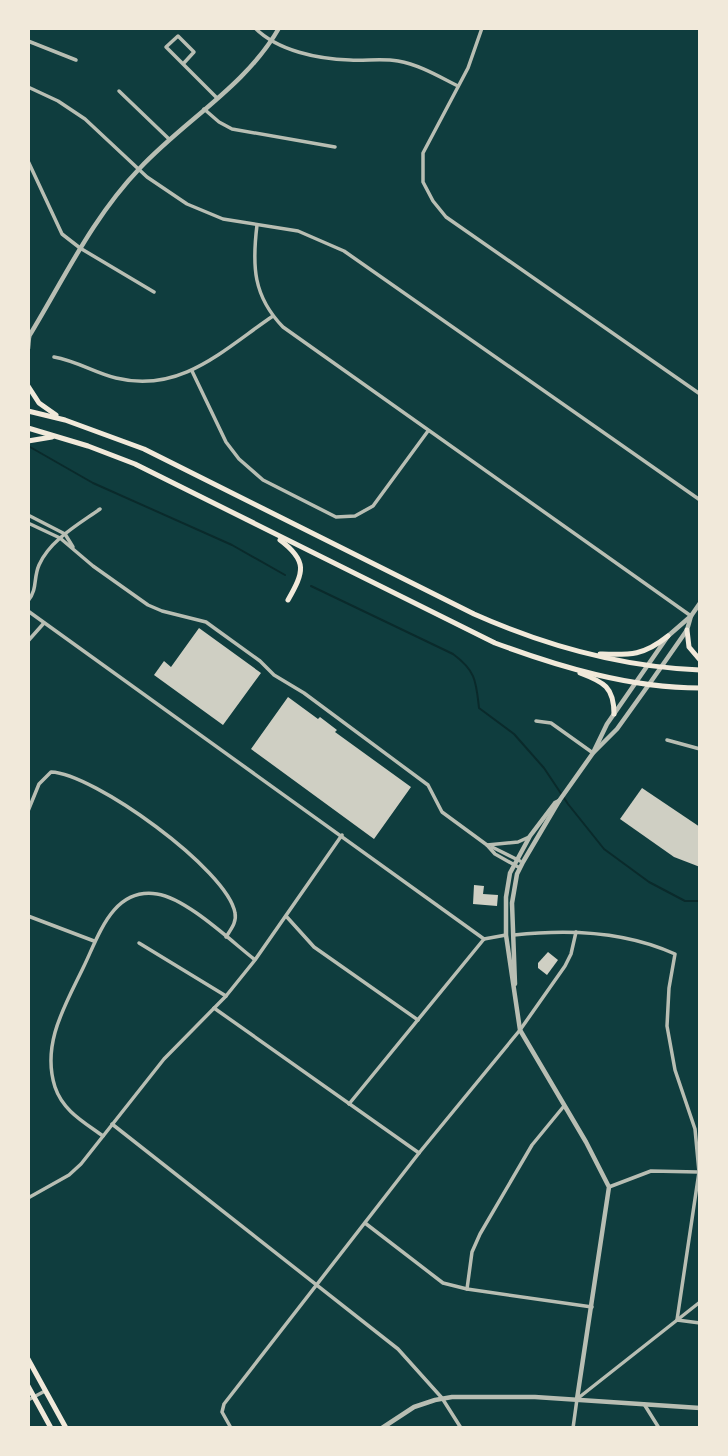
<svg xmlns="http://www.w3.org/2000/svg" width="728" height="1456" font-family="Overpass,sans-serif">
<style>
.lines{fill:none;stroke-linecap:round;stroke-linejoin:round}
.stream{stroke:#0a2a2b;stroke-width:2}
.building{fill:#cfcfc3}
.minor{stroke:#b8beb3;stroke-width:3.5}
.tertiary{stroke:#b8beb3;stroke-width:4.5}
.primary{stroke:#f1e9da;stroke-width:5}
</style>
<rect width="100%" height="100%" fill="#0f3d3e"/>
<g class="lines">
<g class="stream">
<polyline points="30,447 93,483 232,545 285,575"/>
<path d="M311,586L453,654C476,671 476,681 479,708L514,734L544,768L568,804L604,849L649,882L685,901H700"/>
</g>
</g>
<g class="building">
<polygon points="199,628 261,673 223,725 154,675 164,661 171,667"/>
<polygon points="288,697 318,719 320,717 337,730 335,732 411,787 374,839 251,749"/>
<polygon points="642,788 700,827 700,867 674,857 620,819"/>
<polygon points="474,885 484,886 483,894 498,895 497,906 473,904"/>
<polygon points="548,952 558,960 547,975 538,968 538,963"/>
</g>
<g class="lines">
<g class="minor">
<path d="M255,28C278,51 318,59 350,60C366,61 382,58 398,61C420,65 438,76 458,86"/>
<polyline points="482,28 468,68 423,153 423,182 433,201 446,217 700,394"/>
<polyline points="28,41 76,60"/>
<polyline points="183,64 194,52 178,36 166,47 217,98"/>
<polyline points="28,87 58,101 85,119 147,177 187,204 223,219 298,231 344,251 700,500"/>
<polyline points="119,91 169,139"/>
<polyline points="204,109 219,122 232,129 335,147"/>
<polyline points="28,161 62,234 80,248 154,292"/>
<path d="M257,225C252,266 253,296 283,327L691,616"/>
<path d="M54,357C77,361 95,373 116,378C181,394 224,349 273,316"/>
<polyline points="192,371 226,442 239,459 263,480 336,517 355,516 373,506 428,431"/>
<polyline points="28,515 65,534 73,547"/>
<polyline points="28,523 60,538 93,566 148,605 162,611 206,622 217,630 260,661 274,675 304,693 428,785 442,812 487,845 495,854 520,868"/>
<path d="M28,601C38,588 33,579 39,565C50,540 79,524 100,509"/>
<polyline points="28,611 484,939"/>
<polyline points="28,641 44,623"/>
<polyline points="536,721 551,723 593,753"/>
<polyline points="667,740 700,749"/>
<path d="M28,811L39,784L51,772C93,773 228,870 235,913C237,922 231,929 226,937"/>
<polyline points="487,845 518,842 529,837"/>
<polyline points="492,847 520,861"/>
<polyline points="28,916 94,941"/>
<polyline points="286,916 314,947 418,1020"/>
<path d="M514,935C568,929 625,931 675,954L669,988L667,1026L675,1070L695,1129L699,1172L677,1320L700,1323"/>
<polyline points="484,939 506,935"/>
<polyline points="139,943 226,996"/>
<polyline points="214,1008 419,1153"/>
<polyline points="349,1104 484,939"/>
<polyline points="112,1124 398,1349 442,1398 461,1428"/>
<path d="M103,1136C84,1122 63,1111 55,1087C41,1043 66,1004 84,966C99,935 113,887 157,894C186,898 231,941 254,959"/>
<polyline points="609,1187 651,1171 698,1172"/>
<polyline points="28,1198 69,1175 81,1164 164,1059 226,996 255,960 342,835"/>
<polyline points="365,1223 443,1283 467,1289 592,1307"/>
<polyline points="467,1289 472,1252 480,1234 532,1145 564,1106"/>
<polyline points="28,1400 45,1391"/>
<polyline points="644,1404 659,1428"/>
<polyline points="231,1428 222,1412 224,1404 419,1153 520,1030 565,966 571,954 576,932"/>
<polyline points="573,1428 577,1399 700,1302"/>
</g>
<g class="tertiary">
<path d="M28,338C64,279 92,218 140,168C185,120 246,86 279,28"/>
<polyline points="28,348 29,337"/>
<polyline points="594,752 617,729 650,683 687,630 691,616 700,603"/>
<polyline points="559,801 555,803 530,836 510,873 506,897 506,935 520,1030 586,1142 609,1187 577,1399"/>
<polyline points="515,984 512,903 517,874 523,862 559,801 593,753 607,724 668,636 691,616"/>
<polyline points="382,1428 414,1407 435,1400 452,1397 535,1397 700,1408"/>
</g>
<g class="primary">
<polyline points="28,386 39,403 56,415"/>
<path d="M28,411L65,420L144,449L474,614C546,646 621,667 700,670"/>
<path d="M28,428L88,446L135,464L495,643C560,667 630,688 700,688"/>
<polyline points="28,441 52,437"/>
<path d="M280,540C308,561 304,572 288,600"/>
<polyline points="687,630 689,647 700,660"/>
<path d="M600,654C630,655 643,656 668,636"/>
<path d="M580,673C604,682 614,687 614,714"/>
<polyline points="28,1359 66,1428"/>
<polyline points="28,1386 51,1428"/>
</g>
</g>
<rect width="728" height="1456" fill="none" stroke="#f1e9da" stroke-width="60"/>
</svg>
